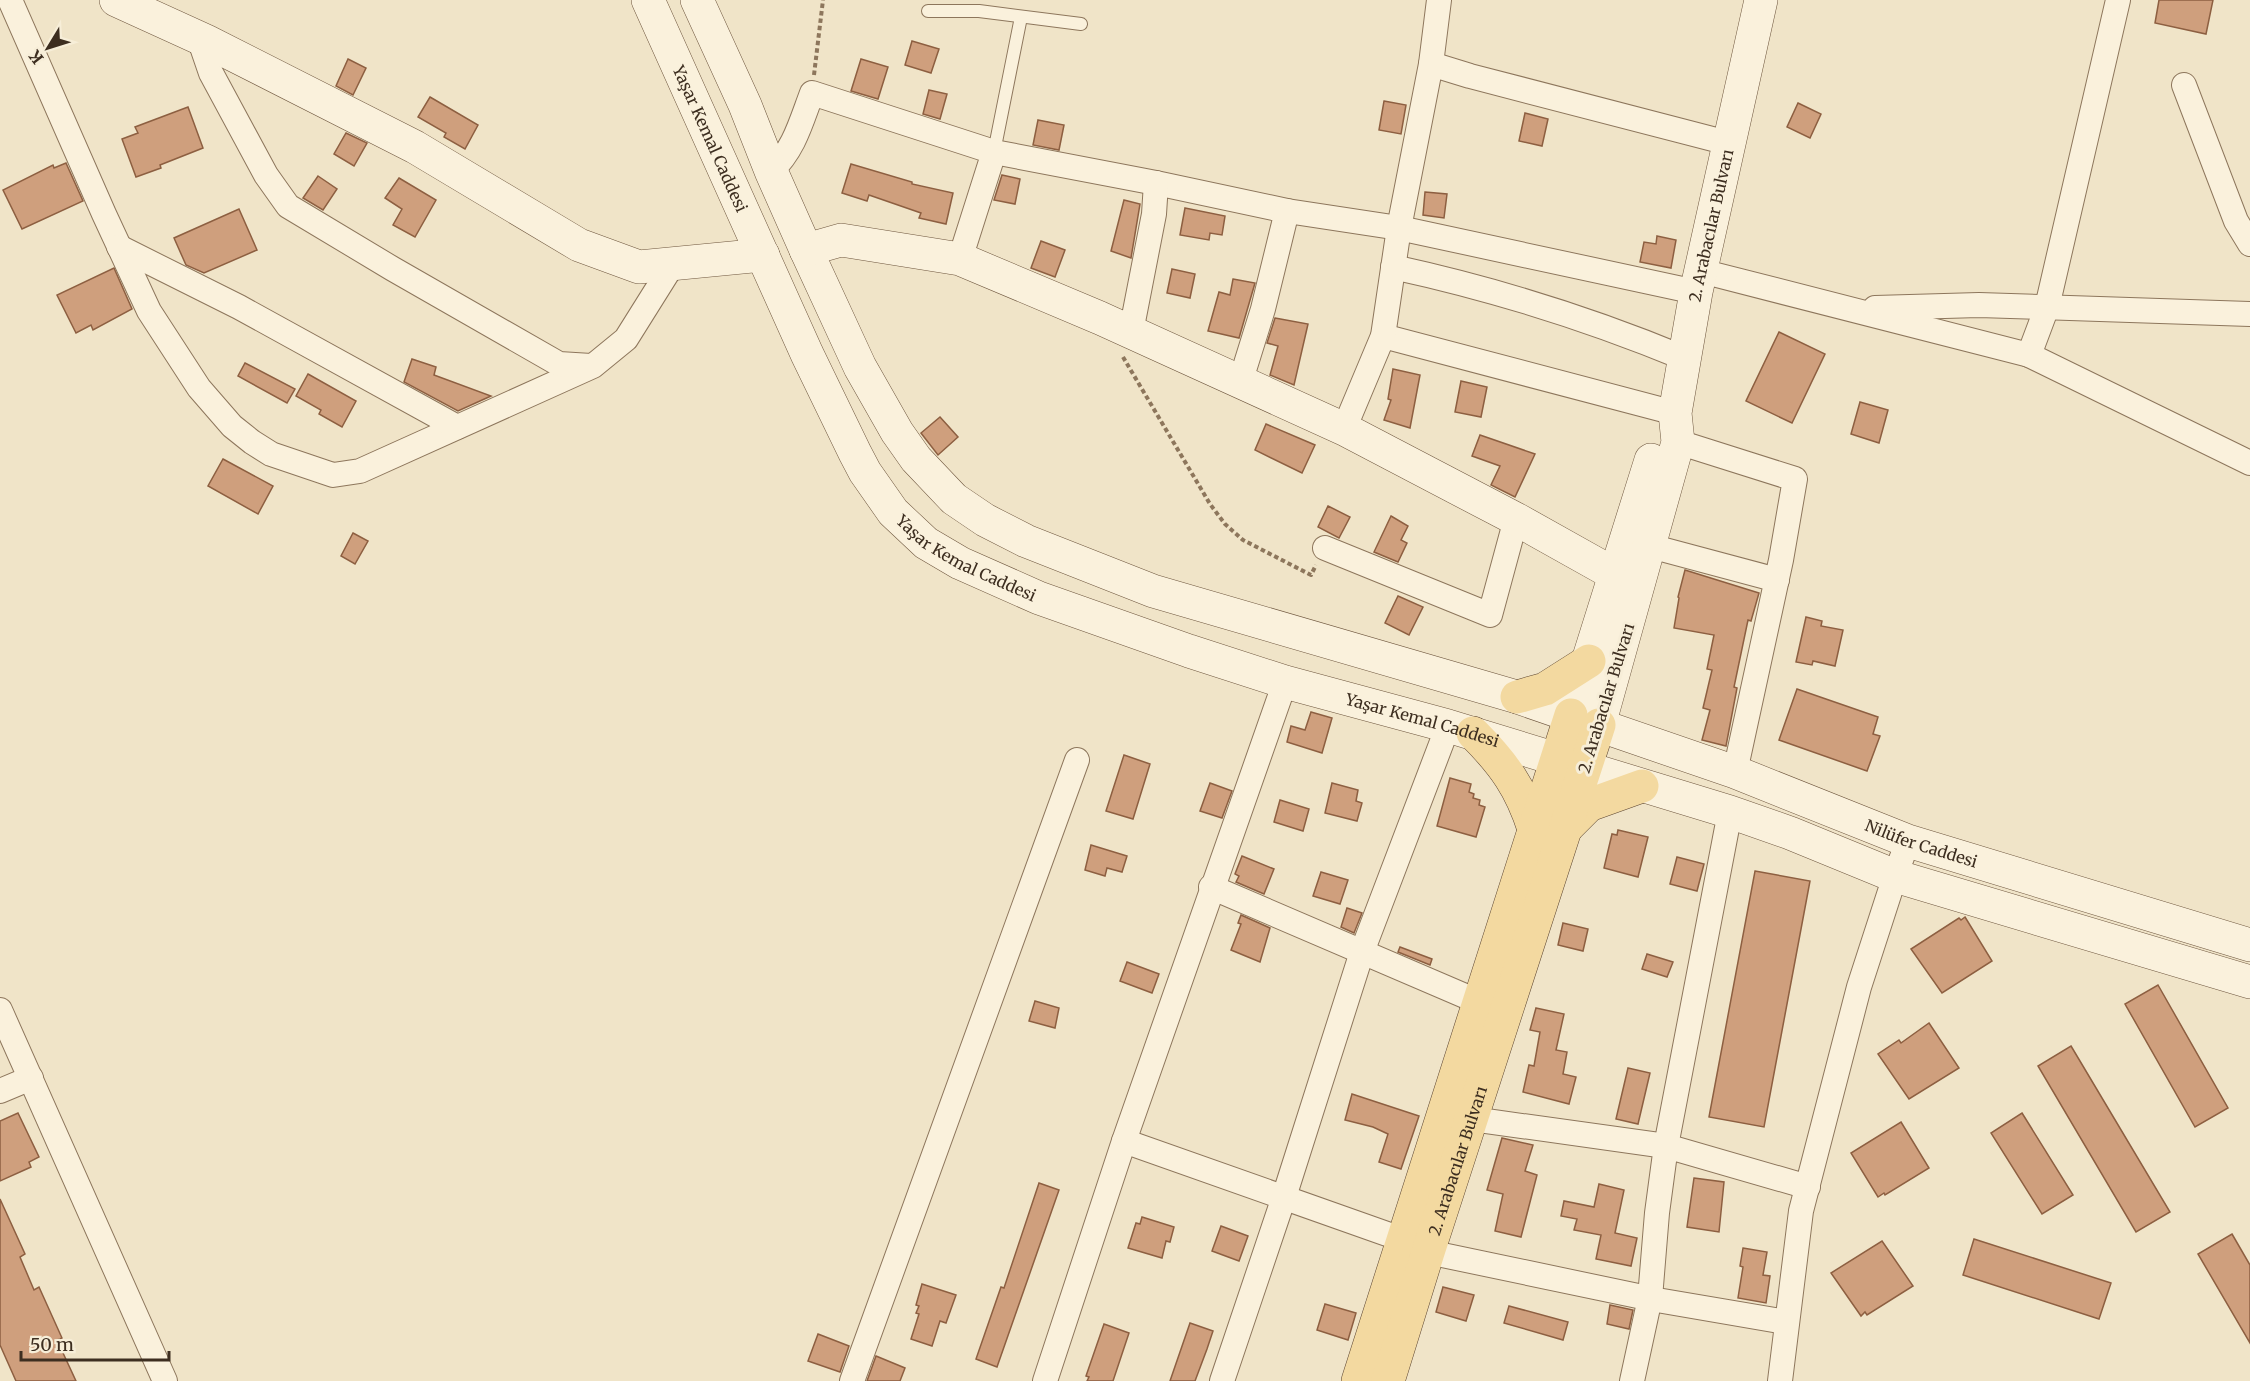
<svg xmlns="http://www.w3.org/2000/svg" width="2250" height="1381" font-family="Merriweather,serif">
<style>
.building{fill:#cf9f7d;stroke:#8d5f41;stroke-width:1.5}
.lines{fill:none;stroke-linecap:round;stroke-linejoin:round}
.lane-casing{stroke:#8d765c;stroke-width:14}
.street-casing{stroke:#8d765c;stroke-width:26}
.secondary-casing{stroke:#6f573f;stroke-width:34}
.primary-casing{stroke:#5b4430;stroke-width:34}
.path{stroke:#8d765c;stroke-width:4;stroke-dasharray:4.5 3;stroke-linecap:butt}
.lane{stroke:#faf1dc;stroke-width:12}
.street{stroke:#faf1dc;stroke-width:24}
.secondary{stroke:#faf1dc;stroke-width:33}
.primary{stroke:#f3d9a0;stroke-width:33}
.labels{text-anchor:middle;stroke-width:6;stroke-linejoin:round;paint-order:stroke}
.street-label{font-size:16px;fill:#3d2e20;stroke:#f7eed8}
</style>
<rect width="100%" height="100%" fill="#f0e4c8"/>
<g class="building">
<polygon points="2159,0 2213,0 2206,34 2155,23"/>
<polygon points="912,41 939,49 931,73 905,65"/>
<polygon points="348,59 366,68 353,95 336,86"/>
<polygon points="861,59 888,67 878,99 851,91"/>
<polygon points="929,90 947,94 940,119 923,114"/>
<polygon points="430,97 478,125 465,149 444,137 446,133 418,117"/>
<polygon points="1384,101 1406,105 1401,134 1379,130"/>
<polygon points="1798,103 1821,114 1810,138 1787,127"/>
<polygon points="188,107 203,148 160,165 161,168 136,177 122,139 138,133 135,127"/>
<polygon points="1525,113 1548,119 1542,146 1519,141"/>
<polygon points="1038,120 1064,125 1059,150 1033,145"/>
<polygon points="346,133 367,143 354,166 334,154"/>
<polygon points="66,163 83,201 22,229 3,190 53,165 54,168"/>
<polygon points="851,164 912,182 912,184 953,193 946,224 919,218 921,213 869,195 867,201 842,193"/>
<polygon points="1002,175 1020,179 1015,204 994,200"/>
<polygon points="318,176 337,189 323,210 303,198"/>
<polygon points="399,178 436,200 415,237 393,225 402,209 385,198"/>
<polygon points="1425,192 1447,194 1444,218 1423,215"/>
<polygon points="1124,200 1140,204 1131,258 1111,251"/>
<polygon points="1185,208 1225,216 1222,235 1210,233 1209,240 1180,235"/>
<polygon points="239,209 257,250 204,273 186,265 174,238"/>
<polygon points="1657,236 1676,240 1671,268 1640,262 1644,242 1656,244"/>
<polygon points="1041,241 1065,250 1055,277 1031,268"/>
<polygon points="114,268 132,309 93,330 91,325 76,333 57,295"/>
<polygon points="1172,269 1195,274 1190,298 1167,293"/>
<polygon points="1233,279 1255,283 1239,338 1208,331 1219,292 1230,295"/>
<polygon points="1275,318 1308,324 1294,385 1270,375 1278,346 1267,343"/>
<polygon points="1779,332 1825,354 1792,423 1746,401"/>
<polygon points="412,359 436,367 434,375 491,396 458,411 404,382"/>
<polygon points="245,363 295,389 287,403 238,376"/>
<polygon points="1393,369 1420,375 1410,428 1384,420 1391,400 1388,399"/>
<polygon points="308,374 356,401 342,427 319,414 321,410 296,396"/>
<polygon points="1461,381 1487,387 1481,417 1455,412"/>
<polygon points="1860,402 1888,410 1879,443 1851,434"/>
<polygon points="940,417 958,437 938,455 921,433"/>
<polygon points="1266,424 1315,445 1302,473 1255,450"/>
<polygon points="1480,435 1535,454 1515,497 1491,485 1500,466 1472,456"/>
<polygon points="223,459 273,486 258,514 208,486"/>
<polygon points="1328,506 1350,517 1339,538 1318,527"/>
<polygon points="1391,516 1408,526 1401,540 1407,543 1398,562 1374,552"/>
<polygon points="353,533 368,541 355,564 341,556"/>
<polygon points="1685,570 1759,593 1751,621 1748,620 1734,687 1737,688 1726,746 1702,740 1710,710 1703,708 1712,670 1707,669 1714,635 1674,628 1679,598 1678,597"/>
<polygon points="1398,596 1423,607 1409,635 1385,623"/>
<polygon points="1806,617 1822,621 1821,626 1843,630 1835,666 1813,661 1812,665 1796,662"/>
<polygon points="1797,689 1878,717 1873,734 1880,736 1867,771 1779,740"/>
<polygon points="1311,712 1332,718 1322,753 1287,742 1291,726 1305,730"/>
<polygon points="1124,755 1150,764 1133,819 1106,811"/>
<polygon points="1450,778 1471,784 1469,792 1474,794 1473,798 1480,800 1479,805 1485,807 1476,837 1437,826"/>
<polygon points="1210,783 1232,791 1222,818 1200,811"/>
<polygon points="1332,783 1358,790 1356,801 1362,803 1357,821 1325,813"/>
<polygon points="1280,800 1309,809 1303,831 1274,822"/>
<polygon points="1618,830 1648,837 1638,877 1604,868 1612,834 1617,835"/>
<polygon points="1091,845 1127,856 1122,872 1107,868 1105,876 1085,870"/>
<polygon points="1242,856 1274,869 1264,894 1236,882 1239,876 1235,874"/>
<polygon points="1677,857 1704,864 1697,891 1670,884"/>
<polygon points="1755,871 1810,881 1764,1127 1709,1117"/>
<polygon points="1321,872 1348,880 1340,904 1313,896"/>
<polygon points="1347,908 1362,913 1354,933 1341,927"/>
<polygon points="1241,915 1270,928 1260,962 1231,950 1241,924 1238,923"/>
<polygon points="1965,917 1992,961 1942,993 1911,949 1959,918 1961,920"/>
<polygon points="1563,923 1588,929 1583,951 1558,945"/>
<polygon points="1400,947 1432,959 1430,965 1398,952"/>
<polygon points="1647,954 1673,962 1667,977 1642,969"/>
<polygon points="1127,962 1159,974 1152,993 1120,981"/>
<polygon points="2158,985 2228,1108 2195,1127 2125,1004"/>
<polygon points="1035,1001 1059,1008 1055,1028 1029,1021"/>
<polygon points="1536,1008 1564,1014 1556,1050 1567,1052 1563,1074 1576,1077 1569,1104 1523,1092 1529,1065 1534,1066 1540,1032 1530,1030"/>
<polygon points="1929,1023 1959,1068 1909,1099 1878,1054 1899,1040 1901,1043"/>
<polygon points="2071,1046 2170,1212 2136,1232 2038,1066"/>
<polygon points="1628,1068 1650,1073 1638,1124 1616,1119"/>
<polygon points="1352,1094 1419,1116 1401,1169 1379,1162 1388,1134 1373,1127 1345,1120"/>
<polygon points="18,1113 39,1157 29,1162 31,1167 0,1181 0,1121"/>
<polygon points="2022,1113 2073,1195 2042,1214 1991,1133"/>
<polygon points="1901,1122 1929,1168 1885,1195 1884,1193 1878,1197 1851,1153"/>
<polygon points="1502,1138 1533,1145 1525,1171 1537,1175 1521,1237 1495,1231 1503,1194 1487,1190"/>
<polygon points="1694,1178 1724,1182 1719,1232 1687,1227"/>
<polygon points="1039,1183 1059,1190 997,1367 976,1359 1001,1287 1004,1288"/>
<polygon points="1599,1184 1624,1190 1615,1233 1637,1238 1631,1266 1596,1259 1601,1235 1574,1230 1577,1219 1561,1216 1564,1201 1594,1207"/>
<polygon points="0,1199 25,1254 20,1257 34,1290 39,1287 62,1338 57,1340 76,1381 16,1381 0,1345"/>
<polygon points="1142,1217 1174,1227 1170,1242 1166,1241 1162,1258 1128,1248 1136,1223 1140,1224"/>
<polygon points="1221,1226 1248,1236 1239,1261 1212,1251"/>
<polygon points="2232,1234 2250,1265 2250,1343 2198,1254"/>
<polygon points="1974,1239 2111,1283 2099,1319 1963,1275"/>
<polygon points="1882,1241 1913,1286 1867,1315 1865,1312 1861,1316 1831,1273"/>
<polygon points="1743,1248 1767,1252 1763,1275 1770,1276 1766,1303 1738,1298 1743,1267 1740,1266"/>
<polygon points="922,1284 956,1295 946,1323 940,1321 932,1346 911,1339 919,1314 916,1313 919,1306 916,1305"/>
<polygon points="1443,1287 1474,1295 1466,1321 1436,1312"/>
<polygon points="1325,1304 1356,1313 1348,1340 1317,1330"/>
<polygon points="1610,1305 1633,1310 1629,1329 1607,1324"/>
<polygon points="1509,1306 1568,1322 1563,1340 1504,1323"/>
<polygon points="1190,1323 1213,1331 1207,1349 1195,1381 1170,1381"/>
<polygon points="1104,1324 1129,1333 1113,1381 1087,1381 1089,1377 1086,1376"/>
<polygon points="818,1334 849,1346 840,1372 808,1361"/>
<polygon points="876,1356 905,1368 900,1381 867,1381"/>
</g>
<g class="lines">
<defs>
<g id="lane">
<polyline points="928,11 979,11 1081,24"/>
<polyline points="994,152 1021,17"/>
</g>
<g id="street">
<polyline points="10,0 104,214 149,311 199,388 232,426 252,442 271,454 333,475 360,471 593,366 626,339 673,264"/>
<polyline points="199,38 211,73 266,175 288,206 393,269 559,364 591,366"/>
<polyline points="1431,64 1470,76 1728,143"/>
<polyline points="2184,85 2236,221 2250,244"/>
<path d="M771,171C794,150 801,122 812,93L994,152L1156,183L1287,211L1399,228L1696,292"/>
<polyline points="119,247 239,307 457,427"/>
<polyline points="960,259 994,152"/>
<path d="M1393,267C1494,289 1590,319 1684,358"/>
<polyline points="1701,271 2029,355 2250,463"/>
<polyline points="1875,308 1979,305 2250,314"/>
<polyline points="1131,332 1154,214 1156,183"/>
<polyline points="1383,336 1675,413"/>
<polyline points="2029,355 2047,307 2118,0"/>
<polyline points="1240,383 1263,309 1287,211"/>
<polyline points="1344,429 1383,336 1399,228 1431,64 1439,0"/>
<polyline points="1678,442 1795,479 1781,560 1735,772"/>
<polyline points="1650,546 1777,580"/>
<polyline points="1325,548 1490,615 1516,519"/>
<polyline points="1211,887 1472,999"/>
<polyline points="0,1010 165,1381"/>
<polyline points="0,1091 31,1078"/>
<polyline points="1472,1119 1666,1146 1808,1187"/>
<polyline points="1124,1141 1404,1240 1428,1252 1657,1300 1786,1322"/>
<polyline points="852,1381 1077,760"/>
<polyline points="1045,1381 1124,1141 1285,682"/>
<polyline points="1222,1381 1284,1197 1362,952 1448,726"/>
<polyline points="1632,1381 1650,1298 1657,1213 1666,1146 1730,812"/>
<polyline points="1780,1381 1801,1211 1859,987 1895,876 1908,841"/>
</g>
<g id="secondary">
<polyline points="116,0 206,41 415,147 579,245 639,267 763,255"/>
<path id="s1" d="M648,0L807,354L855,453L865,472L893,512L926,543L960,563L1039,598L1189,651L1285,682L1448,726L1730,812L1790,833L1895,876L2250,982"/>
<path id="s2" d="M697,0L745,105L771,171L806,250L860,367L897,432L916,459L954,499L985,520L1026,541L1153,591L1517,697L1735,772L1908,841L2250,945"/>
<polyline points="806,250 841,240 960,259 1100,318 1344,429 1516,519 1616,575"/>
<polyline points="1571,715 1651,460"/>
<path id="s3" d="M1599,725L1678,442L1675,413L1696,292L1761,0"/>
</g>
<g id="primary">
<polyline points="1517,697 1545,689 1589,661"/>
<path d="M1473,733C1504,764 1521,788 1534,829"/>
<polyline points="1566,828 1589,805 1642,786"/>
<polyline points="1358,1381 1571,715"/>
<path id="s4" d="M1388,1381L1428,1252L1599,725"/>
</g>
</defs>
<use href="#lane" class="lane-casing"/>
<use href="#street" class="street-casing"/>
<use href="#secondary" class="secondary-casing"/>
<use href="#primary" class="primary-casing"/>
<g class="path">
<polyline points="814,75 823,0"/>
<polyline points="1123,357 1210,504 1225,524 1243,540 1311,575 1316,565"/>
</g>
<use href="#lane" class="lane"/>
<use href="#street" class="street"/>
<use href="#secondary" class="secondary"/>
<use href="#primary" class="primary"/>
</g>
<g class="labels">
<g class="street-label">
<text dy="6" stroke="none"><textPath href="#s1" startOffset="152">Yaşar Kemal Caddesi</textPath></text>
<text dy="6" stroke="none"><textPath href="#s3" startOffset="514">2. Arabacılar Bulvarı</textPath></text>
<text dy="6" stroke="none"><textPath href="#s1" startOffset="656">Yaşar Kemal Caddesi</textPath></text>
<text transform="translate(1606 698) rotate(-73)" y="6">2. Arabacılar Bulvarı</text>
<text dy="6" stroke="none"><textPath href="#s1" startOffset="1142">Yaşar Kemal Caddesi</textPath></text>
<text dy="6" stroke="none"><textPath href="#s2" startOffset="1594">Nilüfer Caddesi</textPath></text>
<text dy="6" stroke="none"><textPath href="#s4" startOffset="231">2. Arabacılar Bulvarı</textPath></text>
</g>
</g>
<g transform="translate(48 48) rotate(232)" stroke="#f7eed8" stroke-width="4.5" paint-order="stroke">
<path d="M0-4.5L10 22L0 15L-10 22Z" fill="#3d2e20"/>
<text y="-9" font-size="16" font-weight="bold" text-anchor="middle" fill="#3d2e20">K</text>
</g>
<path d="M21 1351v9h148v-9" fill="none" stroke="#3d2e20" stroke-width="3"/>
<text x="30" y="1351" font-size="18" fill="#3d2e20" stroke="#f7eed8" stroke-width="4.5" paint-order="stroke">50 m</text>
</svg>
